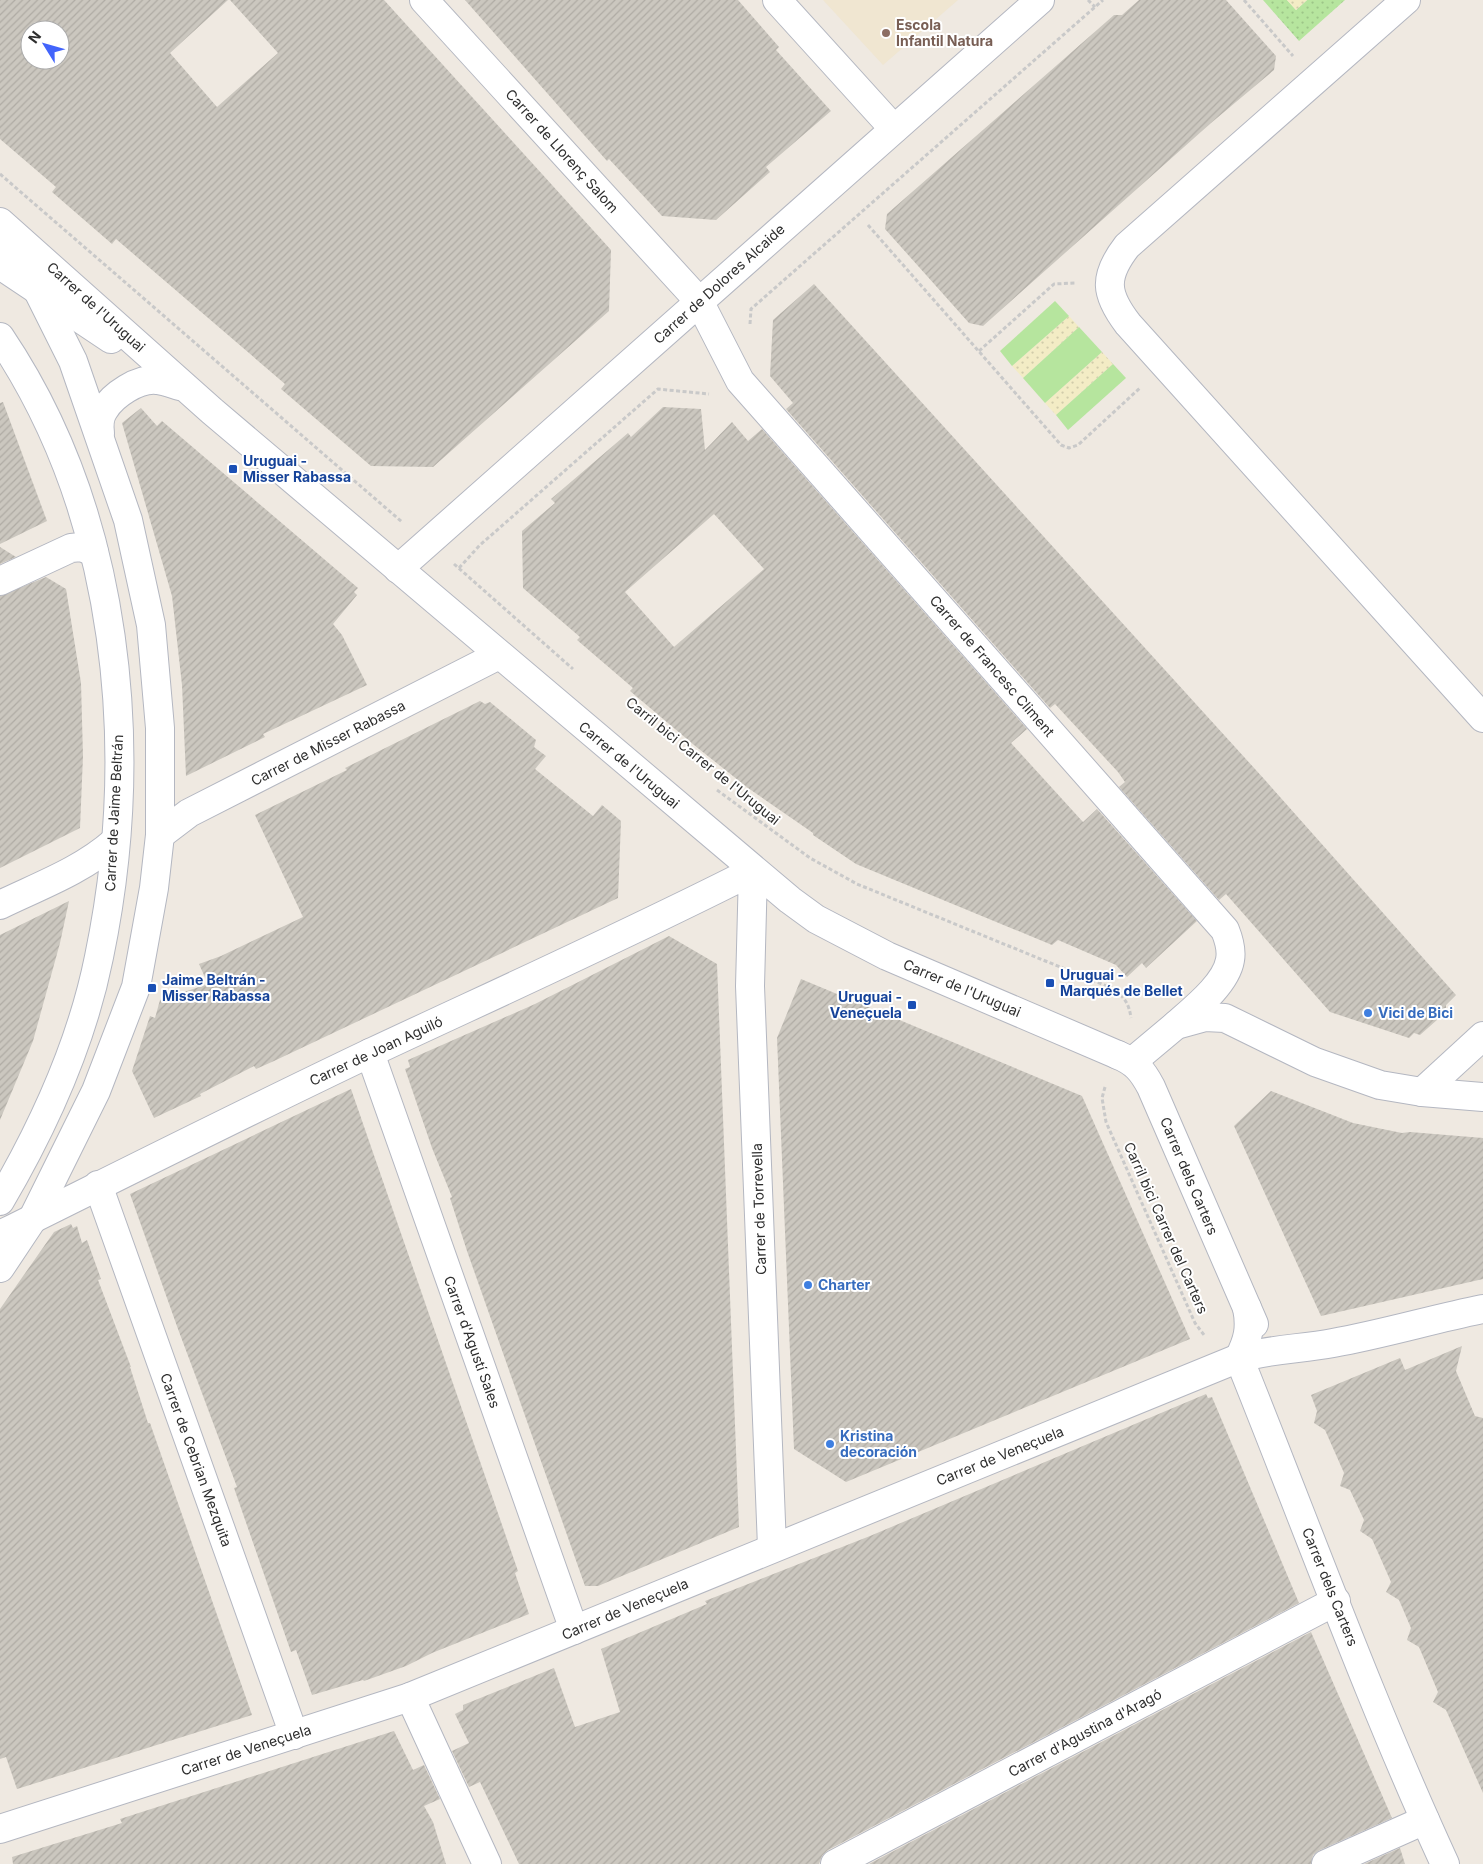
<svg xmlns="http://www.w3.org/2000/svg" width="1483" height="1864" font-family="Inter,sans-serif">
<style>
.education{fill:#f0e6d1}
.grass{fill:url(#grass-dots)}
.sand{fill:url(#sand-dots)}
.garden{fill:#b6e59e}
.building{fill:url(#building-hatch);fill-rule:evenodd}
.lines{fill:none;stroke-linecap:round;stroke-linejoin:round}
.minor-casing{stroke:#b4b7c1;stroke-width:30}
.tertiary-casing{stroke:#b4b7c1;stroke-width:30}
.path{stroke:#c9c9c9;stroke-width:3;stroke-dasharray:4 2.5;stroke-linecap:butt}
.minor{stroke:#fff;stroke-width:28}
.tertiary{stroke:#fff;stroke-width:28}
.education-dot{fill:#8d6e63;stroke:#fff;stroke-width:2}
.transit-dot{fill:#1a4fb4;stroke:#fff;stroke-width:2}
.shop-dot{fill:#3f7fe0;stroke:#fff;stroke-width:2}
.labels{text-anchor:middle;stroke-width:4;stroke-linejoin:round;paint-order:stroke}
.education-label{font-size:14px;font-weight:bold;fill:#785e54;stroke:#fff;text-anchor:start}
.street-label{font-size:14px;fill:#2e2e2e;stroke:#fff}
.transit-label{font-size:14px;font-weight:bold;fill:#164399;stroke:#fff;text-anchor:start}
.shop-label{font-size:14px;font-weight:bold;fill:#366cbe;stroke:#fff;text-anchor:start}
</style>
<defs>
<pattern id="grass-dots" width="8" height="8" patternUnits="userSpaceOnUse" patternTransform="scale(1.25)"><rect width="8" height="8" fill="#b6e59e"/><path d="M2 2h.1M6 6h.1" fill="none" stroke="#9dc588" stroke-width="1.8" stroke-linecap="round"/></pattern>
<pattern id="sand-dots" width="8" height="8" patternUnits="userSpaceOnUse" patternTransform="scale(1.25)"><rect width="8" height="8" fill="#f3ecc5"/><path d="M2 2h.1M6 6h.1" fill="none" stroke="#d1cbaa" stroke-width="1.8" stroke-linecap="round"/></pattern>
<pattern id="building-hatch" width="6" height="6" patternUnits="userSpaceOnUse" patternTransform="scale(1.25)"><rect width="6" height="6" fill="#cbc7bf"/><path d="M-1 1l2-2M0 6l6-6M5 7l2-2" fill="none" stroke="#afaba4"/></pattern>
</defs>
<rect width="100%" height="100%" fill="#efe9e1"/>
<polygon class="education" points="823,0 958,0 883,65"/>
<polygon class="grass" points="1263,0 1287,0 1296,10 1307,0 1345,0 1299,41"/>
<g class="sand">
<polygon points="1287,0 1307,0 1296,10"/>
<polygon points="1069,316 1079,327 1023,378 1012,366"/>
<polygon points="1102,352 1113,364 1056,415 1045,403"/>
</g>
<g class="garden">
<polygon points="1055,301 1069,316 1012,366 1000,351"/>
<polygon points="1079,327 1102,352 1045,403 1023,378"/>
<polygon points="1113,364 1126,378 1068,430 1056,415"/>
</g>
<g class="building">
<path d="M0,0H228L170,53L217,107L278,53L230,0H384L611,250L609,311L433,467L371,466L281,389L285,384L172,287L116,239L112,244L52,192L56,187L0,139ZM30,30H60V60H30Z"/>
<polygon points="465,0 738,0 779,47 776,50 831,111 766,167 770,172 716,220 662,216 609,159 607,161"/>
<polygon points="1139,0 1226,0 1276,56 1274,70 1211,123 983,326 969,323 885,229 887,214 1114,15 1122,15"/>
<polygon points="814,284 1265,780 1456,995 1446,1005 1446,1012 1420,1035 1414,1033 1409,1038 1330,1012 1226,894 1219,900 1119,787 1125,782 1118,772 1055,704 1050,708 786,409 793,403 770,376 773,320"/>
<polygon points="3,402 47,521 0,544 0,403"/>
<path d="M663,407L701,409L705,450L732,422L748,441L762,429L1027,729L1011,743L1083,822L1097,809L1197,921L1146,968L1142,963L1127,977L1116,965L1058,940L1052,945L856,864L813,835V833L748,788L694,745L630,691L633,688L577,640L580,637L523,588L522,531L555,503L551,499L628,433L631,437ZM714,514L764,569L674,647L625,592Z"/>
<polygon points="141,408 157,426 162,421 358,588 354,592 357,595 333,624 342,635 367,685 263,734 265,737 186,776 182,685 172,596 122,423"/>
<polygon points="0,547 16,557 0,564"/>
<polygon points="46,577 66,589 81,683 83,756 80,828 0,868 0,596"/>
<polygon points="480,701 485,704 490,702 536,740 534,747 546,756 535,769 593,816 602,805 621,821 618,898 274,1061 256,1069 254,1066 200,1094 201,1096 154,1118 132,1071 150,1016 155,1018 160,1000 208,984 199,964 221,956 303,917 255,815 347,770 345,768"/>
<polygon points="69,901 60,943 33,1041 0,1120 0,935"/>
<polygon points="669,936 717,964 739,1527 598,1586 585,1586 467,1251 450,1198 452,1197 432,1148 405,1069 410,1067 408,1060 535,1004"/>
<polygon points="801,979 1082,1096 1190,1339 846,1482 794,1449 777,1038"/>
<polygon points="351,1089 518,1571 515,1573 529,1614 432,1653 406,1666 364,1681 363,1680 312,1695 296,1650 291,1652 234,1488 237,1487 178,1329 130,1194"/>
<polygon points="1271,1091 1353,1123 1402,1133 1410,1132 1483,1138 1483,1279 1321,1316 1234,1126"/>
<polygon points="71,1224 73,1228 77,1226 82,1243 87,1240 101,1279 98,1280 131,1367 130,1367 148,1423 150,1423 252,1715 17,1789 6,1757 0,1759 0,1309 54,1232"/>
<polygon points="1462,1346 1456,1371 1475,1416 1483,1418 1483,1793 1446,1710 1433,1702 1438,1692 1419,1647 1407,1640 1411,1628 1399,1600 1386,1592 1391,1582 1372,1539 1360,1531 1364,1520 1350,1490 1340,1486 1344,1473 1325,1430 1314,1423 1317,1411 1311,1395 1400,1358 1405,1370"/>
<polygon points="1206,1394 1208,1398 1212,1397 1299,1603 828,1850 822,1856 819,1864 519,1864 480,1782 469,1787 452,1751 469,1743 455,1714 463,1710 463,1705 554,1668 575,1727 620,1712 601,1649 707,1604 705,1601 870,1536"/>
<polygon points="1311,1632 1392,1818 1320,1850 1313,1855 1311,1864 869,1864"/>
<polygon points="394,1731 413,1770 424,1765 440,1799 424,1806 433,1822 446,1864 13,1864 12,1857 122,1823 120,1819"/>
<polygon points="1400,1848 1405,1864 1364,1864"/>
</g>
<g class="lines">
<defs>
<g id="minor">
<path d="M424,0L699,301L740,381L1225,930C1229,940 1232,950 1230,960C1226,984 1194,1009 1176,1025"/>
<polyline points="777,0 894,129"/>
<path d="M1406,0L1127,246C1103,277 1105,294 1128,324L1483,718"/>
<polyline points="398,569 1040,0"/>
<polyline points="0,581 71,548 81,547 94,552"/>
<polyline points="160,835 189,813 499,655"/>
<path d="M0,905C39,886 81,871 114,842"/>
<polyline points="370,1053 574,1630"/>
<path d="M1118,1055C1135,1062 1142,1070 1151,1087L1254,1324"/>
<polyline points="1133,1061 1176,1025 1205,1017 1225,1018 1315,1062 1380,1085 1422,1092 1483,1097"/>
<polyline points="1422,1092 1483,1036"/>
<polyline points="98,1185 294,1735"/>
<path d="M0,1235C123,1174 246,1112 370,1053C498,993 627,935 753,871L750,986L772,1547"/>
<path d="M1247,1308C1251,1328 1248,1340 1239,1358C1307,1527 1369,1699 1445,1864"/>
<polyline points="410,1697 487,1864"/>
<path d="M0,1829L410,1697L1239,1358C1269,1349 1302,1349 1333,1343C1384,1334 1433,1319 1483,1309"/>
<polyline points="835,1864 1336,1601"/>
<polyline points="1326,1864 1425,1820"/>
</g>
<g id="tertiary">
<polyline points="0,222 212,411 790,900 816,919 887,956 1118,1055"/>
<polyline points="0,265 111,339"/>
<path d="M0,337C120,515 142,750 99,957C82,1042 44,1126 0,1201"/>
<path d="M100,433C99,425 99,417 104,410C113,395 138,378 157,380C164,381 173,384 180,386"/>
<polyline points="0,1268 32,1220 96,1091 136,987 154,888 160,835 160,728 151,625 128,520 73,361 37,289 8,240"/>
</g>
</defs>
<use href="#minor" class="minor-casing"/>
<use href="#tertiary" class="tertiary-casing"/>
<g class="path">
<polyline points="1088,0 1095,7"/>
<polyline points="1244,0 1293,56"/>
<polyline points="0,174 402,522"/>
<polyline points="868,225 1061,445 1069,448 1078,445 1141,387"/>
<polyline points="750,324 751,309 1103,0"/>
<polyline points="979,351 1054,284 1076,283"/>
<polyline points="454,564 573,669"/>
<polyline points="459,568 480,545 658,389 709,394"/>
<path d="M717,790L810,858L857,884L1114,989C1125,998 1129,1004 1131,1018"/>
<polyline points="1105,1087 1102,1098 1106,1122 1195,1323 1204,1335"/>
</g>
<use href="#minor" class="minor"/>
<use href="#tertiary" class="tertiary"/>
</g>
<circle class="education-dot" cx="886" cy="33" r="5"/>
<g class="transit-dot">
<rect x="228" y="464" width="10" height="10" rx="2.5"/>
<rect x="1045" y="978" width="10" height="10" rx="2.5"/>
<rect x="147" y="983" width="10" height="10" rx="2.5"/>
<rect x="907" y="1000" width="10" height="10" rx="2.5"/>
</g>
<g class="shop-dot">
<circle cx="1368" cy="1013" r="5"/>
<circle cx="808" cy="1285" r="5"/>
<circle cx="830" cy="1444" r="5"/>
</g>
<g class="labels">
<g class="education-label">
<text x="896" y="30">Escola<tspan x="896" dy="16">Infantil Natura</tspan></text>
</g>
<g class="street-label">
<text transform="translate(562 151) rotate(48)" y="5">Carrer de Llorenç Salom</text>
<text transform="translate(719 284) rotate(-42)" y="5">Carrer de Dolores Alcaide</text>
<text transform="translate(96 307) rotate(42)" y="5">Carrer de l'Uruguai</text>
<text transform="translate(992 666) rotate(49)" y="5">Carrer de Francesc Climent</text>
<text transform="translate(328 743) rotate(-27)" y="5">Carrer de Misser Rabassa</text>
<text transform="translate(703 761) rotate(39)" y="5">Carril bici Carrer de l'Uruguai</text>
<text transform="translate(629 765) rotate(40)" y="5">Carrer de l'Uruguai</text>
<text transform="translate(114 813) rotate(-87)" y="5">Carrer de Jaime Beltrán</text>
<text transform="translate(962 988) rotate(23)" y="5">Carrer de l'Uruguai</text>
<text transform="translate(376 1051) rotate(-25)" y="5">Carrer de Joan Aguiló</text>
<text transform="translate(1189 1176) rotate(67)" y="5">Carrer dels Carters</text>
<text transform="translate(759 1209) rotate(-92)" y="5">Carrer de Torrevella</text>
<text transform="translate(1166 1228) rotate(66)" y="5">Carril bici Carrer del Carters</text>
<text transform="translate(472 1342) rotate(70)" y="5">Carrer d'Agustí Sales</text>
<text transform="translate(1000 1456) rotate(-22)" y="5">Carrer de Veneçuela</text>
<text transform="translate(196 1460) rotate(70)" y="5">Carrer de Cebrian Mezquita</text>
<text transform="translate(1330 1587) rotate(68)" y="5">Carrer dels Carters</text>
<text transform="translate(625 1609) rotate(-23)" y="5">Carrer de Veneçuela</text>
<text transform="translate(1085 1733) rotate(-28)" y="5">Carrer d'Agustina d'Aragó</text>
<text transform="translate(246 1750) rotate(-18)" y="5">Carrer de Veneçuela</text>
</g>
<g class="transit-label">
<text x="243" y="466">Uruguai -<tspan x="243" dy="16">Misser Rabassa</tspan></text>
<text x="1060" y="980">Uruguai -<tspan x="1060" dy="16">Marqués de Bellet</tspan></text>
<text x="162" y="985">Jaime Beltrán -<tspan x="162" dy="16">Misser Rabassa</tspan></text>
<text x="902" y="1002" text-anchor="end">Uruguai -<tspan x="902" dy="16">Veneçuela</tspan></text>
</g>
<g class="shop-label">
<text x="1378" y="1018">Vici de Bici</text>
<text x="818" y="1290">Charter</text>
<text x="840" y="1441">Kristina<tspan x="840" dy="16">decoración</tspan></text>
</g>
</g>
<g transform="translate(45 45) rotate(307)"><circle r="24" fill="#ffffff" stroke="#ababab"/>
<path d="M0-4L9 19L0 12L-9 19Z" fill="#4264fb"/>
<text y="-8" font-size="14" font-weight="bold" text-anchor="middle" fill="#2e2e2e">N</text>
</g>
</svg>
